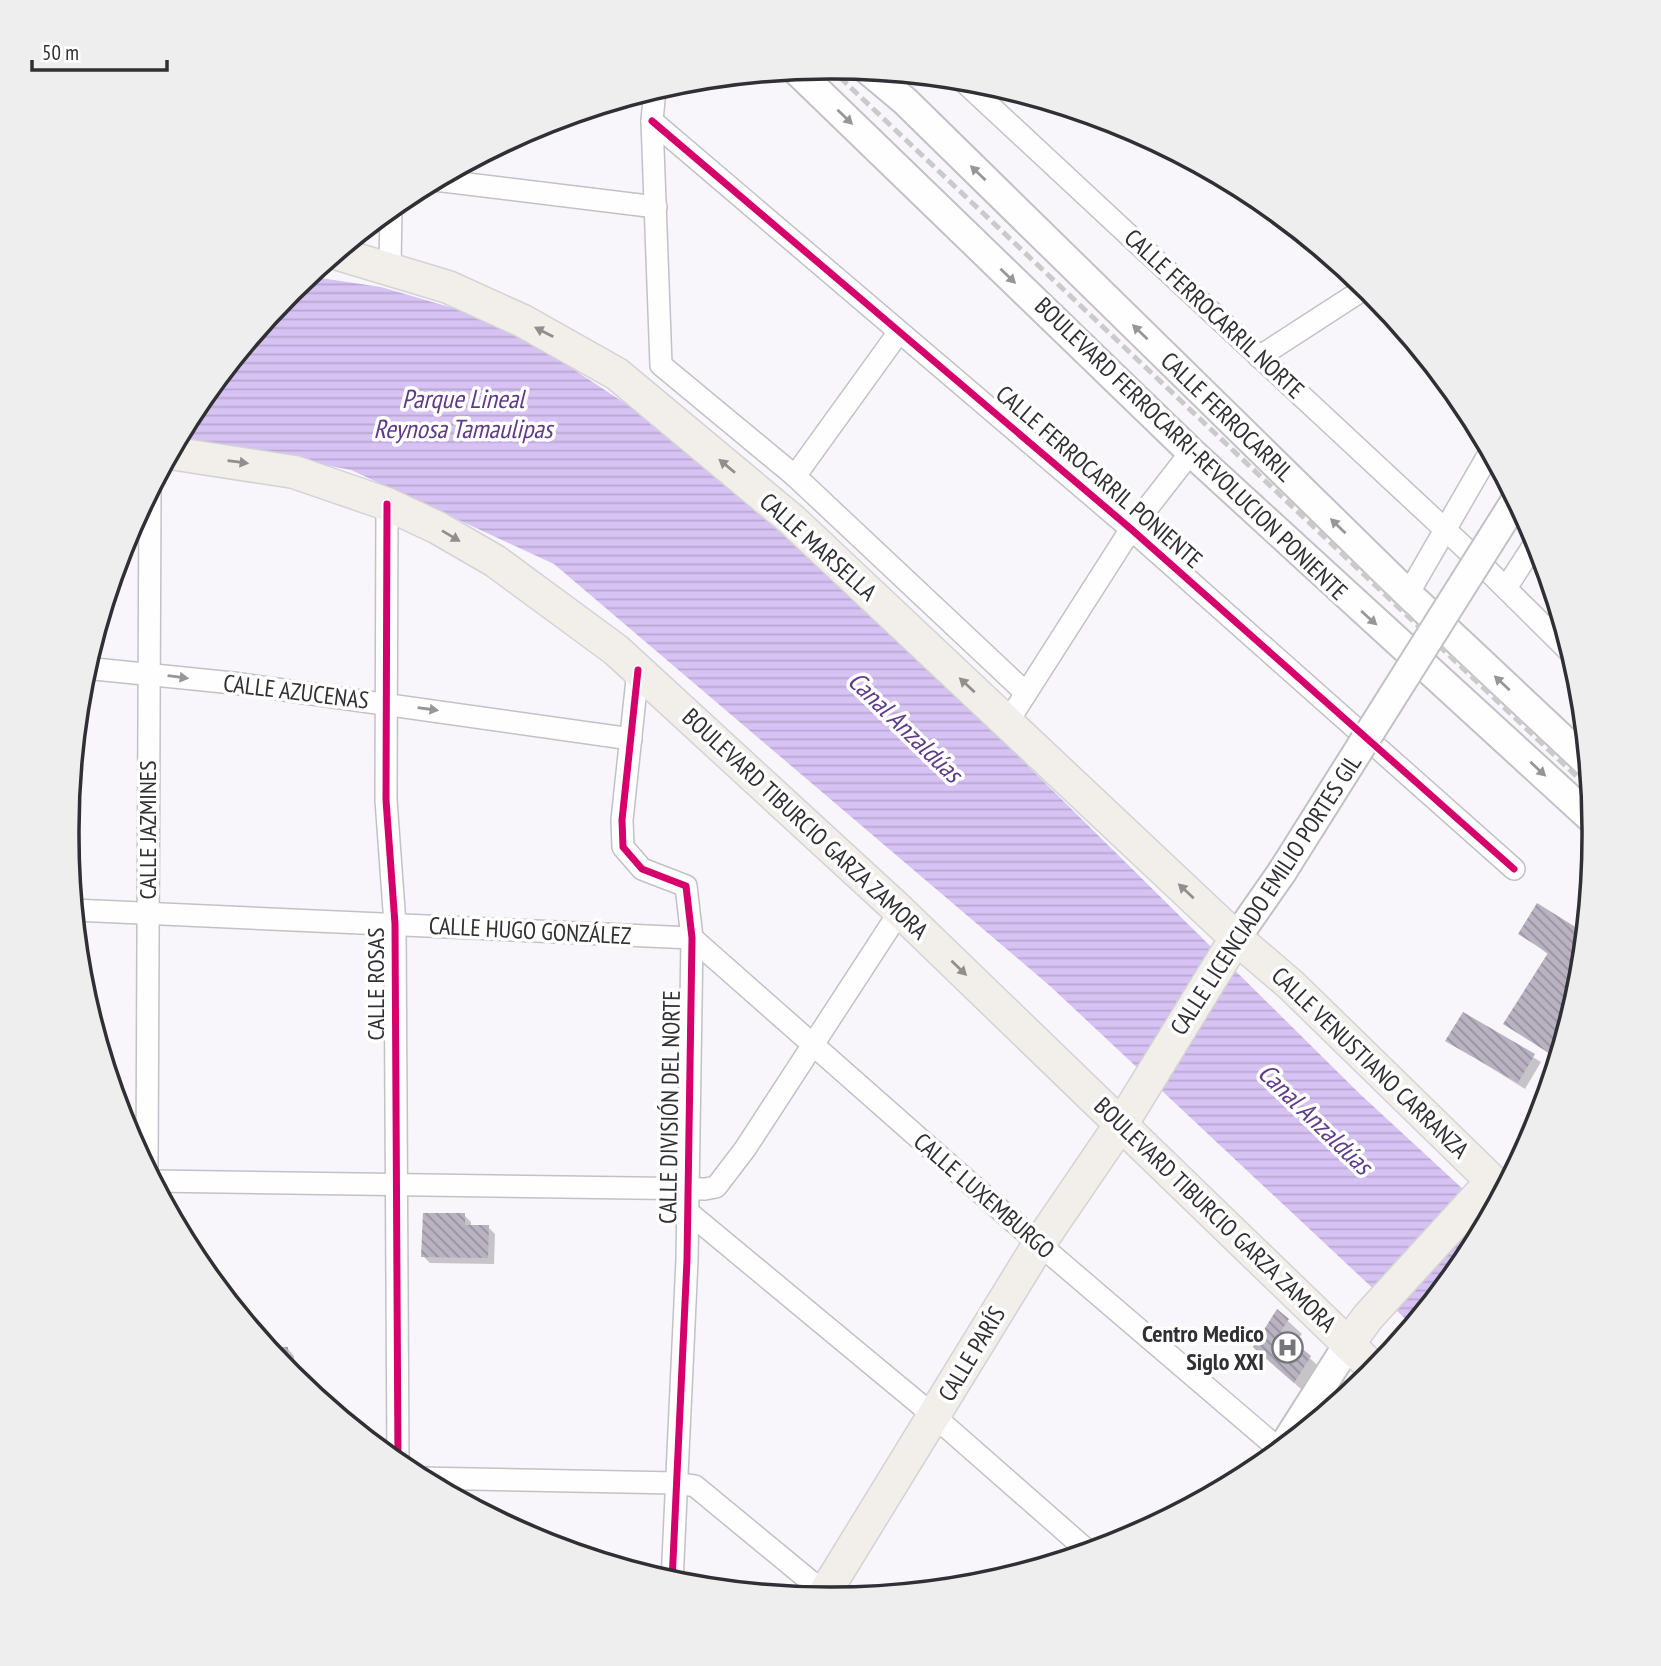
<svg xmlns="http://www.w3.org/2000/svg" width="1661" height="1666" font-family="'PT Sans Narrow',sans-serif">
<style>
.water{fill:url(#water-rules)}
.shadow{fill:#0003}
.building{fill:url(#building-back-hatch)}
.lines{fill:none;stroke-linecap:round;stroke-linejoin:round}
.street-casing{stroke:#c2c1c5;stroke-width:24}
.secondary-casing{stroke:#c2c1c5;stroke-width:32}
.primary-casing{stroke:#d3d2d5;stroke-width:35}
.street{stroke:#fefefe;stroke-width:21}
.secondary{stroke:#fefefe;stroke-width:28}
.primary{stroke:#f2eeea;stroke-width:32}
.rail{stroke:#cacacb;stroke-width:5;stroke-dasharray:10 5;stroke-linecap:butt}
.secondary-bridge-casing{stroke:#c2c1c5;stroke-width:32;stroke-linecap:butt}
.secondary-bridge{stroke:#fefefe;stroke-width:28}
.cycleway-casing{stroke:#fff;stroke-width:11}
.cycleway{stroke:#d6006c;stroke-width:7}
.oneway{fill:#979698}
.oneway2{fill:#918e8e}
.labels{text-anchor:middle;stroke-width:7;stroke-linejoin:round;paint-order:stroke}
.street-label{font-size:24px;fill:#302f33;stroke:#fff}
.poi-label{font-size:24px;font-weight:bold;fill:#302f33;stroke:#fff;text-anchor:end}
.water-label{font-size:26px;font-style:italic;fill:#5f3b8a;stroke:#fff}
.rim{fill:none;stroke:#302f33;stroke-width:3.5}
</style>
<defs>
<pattern id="water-rules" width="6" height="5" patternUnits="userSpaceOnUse" patternTransform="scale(1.75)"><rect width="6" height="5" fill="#d6c2f3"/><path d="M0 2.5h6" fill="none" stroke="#b8a7d1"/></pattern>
<pattern id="building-back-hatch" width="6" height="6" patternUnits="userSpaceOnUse" patternTransform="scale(1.75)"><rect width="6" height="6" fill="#b8b2c1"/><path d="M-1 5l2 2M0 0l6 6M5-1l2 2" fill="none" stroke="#96919d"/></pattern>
</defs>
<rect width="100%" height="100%" fill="#f8f6fb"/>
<polygon class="water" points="307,276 381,287 501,322 678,438 792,533 1361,1095 1490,1214 1466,1260 1412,1325 1050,986 554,564 351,470 179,437 195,406 290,291"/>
<g class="shadow">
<polygon points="1537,905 1580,984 1557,1059 1506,1024 1549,955 1520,933"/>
<polygon points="1463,1014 1541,1062 1525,1089 1448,1041"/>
<polygon points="464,1215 471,1222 471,1227 488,1227 495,1234 494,1264 430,1263 423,1256"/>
<polygon points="1278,1312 1302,1334 1294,1344 1324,1371 1308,1395 1269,1361"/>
<polygon points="268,1349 288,1349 294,1356 294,1379"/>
</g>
<g class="building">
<polygon points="1537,903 1585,933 1580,984 1569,1021 1549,1053 1503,1024 1548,953 1518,934"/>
<polygon points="1463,1012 1535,1054 1518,1083 1445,1041"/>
<polygon points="423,1213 465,1213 465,1225 489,1225 488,1258 421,1257"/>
<polygon points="1277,1309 1289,1319 1281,1331 1311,1356 1294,1383 1253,1347"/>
<polygon points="267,1347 288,1347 288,1373 268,1349"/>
</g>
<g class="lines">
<defs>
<g id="street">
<polyline points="961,79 1466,549 1571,653"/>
<polyline points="655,89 652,121 661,365 795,476 1026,693"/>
<polyline points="652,121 1131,529 1514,869"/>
<polyline points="435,180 656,207"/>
<polyline points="390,268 391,207"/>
<polyline points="1259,357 1367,287"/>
<polyline points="795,476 899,332"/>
<polyline points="387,504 386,800 395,924 398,1464"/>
<polyline points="1506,588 1537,540"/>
<polyline points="1408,594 1490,452"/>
<polyline points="85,668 233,683 631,739"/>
<polyline points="638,670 622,820 623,847 642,869 686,886 692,938 687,1260 672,1582"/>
<polyline points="1007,723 1131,529 1191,452"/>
<polyline points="74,910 692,938"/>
<polyline points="692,938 1039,1244 1280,1450"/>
<polyline points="147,1169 150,490"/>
<polyline points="153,1181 705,1189 716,1187 745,1149 900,911"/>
<polyline points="688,1212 934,1416 1089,1552"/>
<polyline points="419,1478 676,1483 695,1486 832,1599"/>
</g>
<g id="secondary">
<polyline points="796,70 1191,452 1594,821"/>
<polyline points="868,70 905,101 1408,594 1588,763"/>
<polyline points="1236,938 1282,872"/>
<polyline points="1283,1447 1349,1343"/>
</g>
<g id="primary">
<polyline points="335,253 448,287 523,321 617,374 792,520 1236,938 1291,985 1492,1181 1368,1317 1349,1343"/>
<polyline points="170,453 294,472 387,504 438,528 495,561 616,650 900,911 1375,1370"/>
<polyline points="821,1599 1039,1244 1129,1112 1236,938"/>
</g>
</defs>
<use href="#street" class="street-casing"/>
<use href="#secondary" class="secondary-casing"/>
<use href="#primary" class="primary-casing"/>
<use href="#street" class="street"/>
<use href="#secondary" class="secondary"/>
<use href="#primary" class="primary"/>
<polyline class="rail" points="829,67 1590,789"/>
<defs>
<polyline id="secondary-bridge" points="1282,872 1516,500"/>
</defs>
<use href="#secondary-bridge" class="secondary-bridge-casing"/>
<use href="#secondary-bridge" class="secondary-bridge"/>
<defs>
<g id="cycleway">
<polyline points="652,121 1131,529 1514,869"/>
<polyline points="387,504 386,800 395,924 398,1464"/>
<polyline points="638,670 622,820 623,847 642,869 686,886 692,938 687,1260 672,1582"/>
</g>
</defs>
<use href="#cycleway" class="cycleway-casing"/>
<use href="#cycleway" class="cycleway"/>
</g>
<defs><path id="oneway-solid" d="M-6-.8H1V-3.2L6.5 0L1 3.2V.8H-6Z" transform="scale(1.75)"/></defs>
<g class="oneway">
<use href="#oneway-solid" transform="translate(845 117) rotate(44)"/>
<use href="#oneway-solid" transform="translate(978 173) rotate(-136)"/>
<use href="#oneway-solid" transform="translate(1008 276) rotate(44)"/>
<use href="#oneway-solid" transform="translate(1140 332) rotate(-136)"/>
<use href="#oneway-solid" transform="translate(1338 526) rotate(-136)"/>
<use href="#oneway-solid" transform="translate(1369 618) rotate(42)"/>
<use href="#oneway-solid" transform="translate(178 677) rotate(7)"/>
<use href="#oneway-solid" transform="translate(1502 683) rotate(-137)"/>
<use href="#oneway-solid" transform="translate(428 709) rotate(8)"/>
<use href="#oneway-solid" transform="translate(1538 769) rotate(43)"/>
</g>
<g class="oneway2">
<use href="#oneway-solid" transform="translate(544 332) rotate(-153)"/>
<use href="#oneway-solid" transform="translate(238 462) rotate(7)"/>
<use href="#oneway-solid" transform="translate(727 466) rotate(-140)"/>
<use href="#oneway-solid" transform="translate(451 536) rotate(31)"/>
<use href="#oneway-solid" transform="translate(967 685) rotate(-137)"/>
<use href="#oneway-solid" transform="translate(1186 891) rotate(-137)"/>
<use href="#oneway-solid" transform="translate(959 968) rotate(44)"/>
</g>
<defs>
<symbol id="hospital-ring" viewBox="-11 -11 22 22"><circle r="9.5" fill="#fff" stroke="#767579" stroke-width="1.5"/><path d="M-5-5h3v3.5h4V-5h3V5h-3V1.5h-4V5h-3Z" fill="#767579"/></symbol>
</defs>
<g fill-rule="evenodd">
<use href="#hospital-ring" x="1270" y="1330" width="35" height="35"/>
</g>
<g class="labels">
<g class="street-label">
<text transform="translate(1214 314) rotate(43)" y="8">CALLE FERROCARRIL NORTE</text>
<text transform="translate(1227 417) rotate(44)" y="8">CALLE FERROCARRIL</text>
<text transform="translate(1191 449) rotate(44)" y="8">BOULEVARD FERROCARRI-REVOLUCION PONIENTE</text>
<text transform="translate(1099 477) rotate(41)" y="8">CALLE FERROCARRIL PONIENTE</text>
<text transform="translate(818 547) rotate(42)" y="8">CALLE MARSELLA</text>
<text transform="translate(296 692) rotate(7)" y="8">CALLE AZUCENAS</text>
<text transform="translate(805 824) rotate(43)" y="8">BOULEVARD TIBURCIO GARZA ZAMORA</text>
<text transform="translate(148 830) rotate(-90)" y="8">CALLE JAZMINES</text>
<text transform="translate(1266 895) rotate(-57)" y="8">CALLE LICENCIADO EMILIO PORTES GIL</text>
<text transform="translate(530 931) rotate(3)" y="8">CALLE HUGO GONZÁLEZ</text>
<text transform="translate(376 984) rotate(-90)" y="8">CALLE ROSAS</text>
<text transform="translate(1370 1063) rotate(44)" y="8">CALLE VENUSTIANO CARRANZA</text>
<text transform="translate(670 1107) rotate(-89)" y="8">CALLE DIVISIÓN DEL NORTE</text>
<text transform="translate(984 1196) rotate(41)" y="8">CALLE LUXEMBURGO</text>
<text transform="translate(1215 1215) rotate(44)" y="8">BOULEVARD TIBURCIO GARZA ZAMORA</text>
<text transform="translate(972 1354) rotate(-59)" y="8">CALLE PARÍS</text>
</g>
<g class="poi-label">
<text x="1264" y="1342">Centro Medico<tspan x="1264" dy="28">Siglo XXI</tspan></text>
</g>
<g class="water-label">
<text x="463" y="408">Parque Lineal<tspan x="463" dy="30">Reynosa Tamaulipas</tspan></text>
<text transform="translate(905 727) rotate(44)" y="9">Canal Anzaldúas</text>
<text transform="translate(1315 1119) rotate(44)" y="9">Canal Anzaldúas</text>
</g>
</g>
<path d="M0 0H1661V1666H0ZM830 79H831A751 751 0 0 1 1582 830V836A751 751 0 0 1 831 1587H830A751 751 0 0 1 79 836V830A751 751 0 0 1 830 79Z" fill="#eeeeef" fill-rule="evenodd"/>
<path class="rim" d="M830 79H831A751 751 0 0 1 1582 830V836A751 751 0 0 1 831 1587H830A751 751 0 0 1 79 836V830A751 751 0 0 1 830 79Z"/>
<path d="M32 60v10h135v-10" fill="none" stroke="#302f33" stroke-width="3.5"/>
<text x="42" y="60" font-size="21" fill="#302f33" stroke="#ffffff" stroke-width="5" paint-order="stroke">50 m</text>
</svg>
